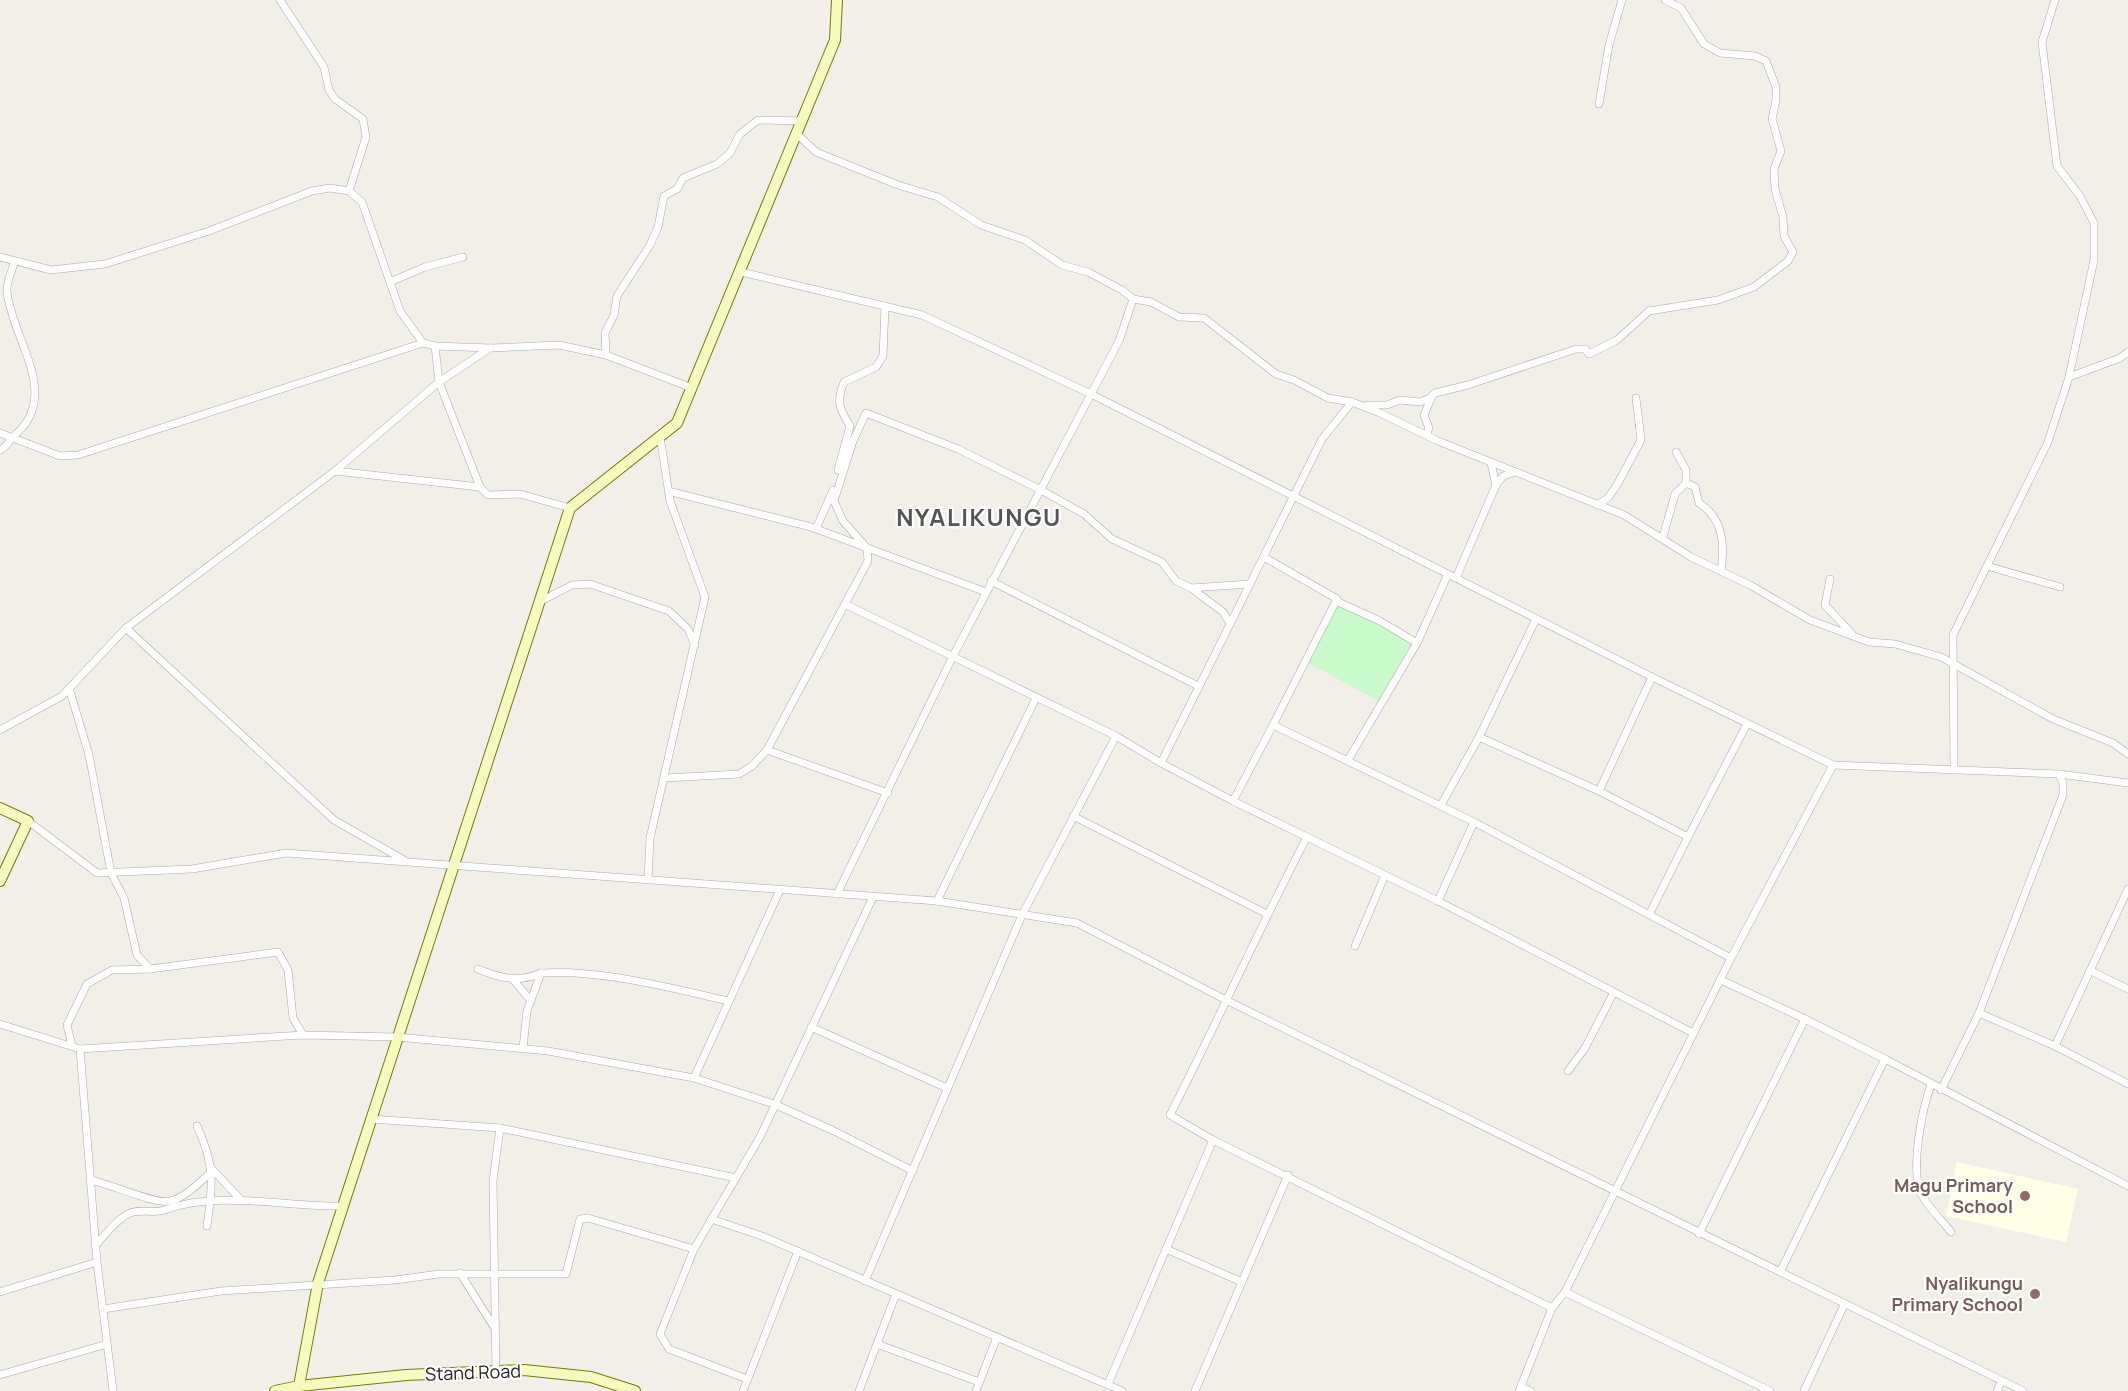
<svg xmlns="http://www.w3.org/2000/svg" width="2128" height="1391" font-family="Manrope,sans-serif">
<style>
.education{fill:#ffffe5}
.park{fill:#c8facc}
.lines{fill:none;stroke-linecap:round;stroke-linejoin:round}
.street-casing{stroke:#a9a9a9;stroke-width:8}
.secondary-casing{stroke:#707d05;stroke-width:12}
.street{stroke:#fff;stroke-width:7}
.secondary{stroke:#f7fabf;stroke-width:10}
.education-dot{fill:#8d6e63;stroke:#fff;stroke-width:2}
.labels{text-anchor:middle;stroke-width:4.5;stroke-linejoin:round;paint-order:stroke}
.education-label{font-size:18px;font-weight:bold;fill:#785e54;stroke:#fff;text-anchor:end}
.street-label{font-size:18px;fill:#222;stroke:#fff}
.district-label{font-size:24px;font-weight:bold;letter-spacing:1.5px;fill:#555;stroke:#fff}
</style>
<rect width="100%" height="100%" fill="#f2efe9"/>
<polygon class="education" points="1957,1162 2078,1189 2066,1242 1946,1216"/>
<polygon class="park" points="1336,601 1412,643 1379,701 1308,663"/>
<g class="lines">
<defs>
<g id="street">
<polyline points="280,0 324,67 329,90 335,99 363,119 366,137 349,191"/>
<polyline points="1599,104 1609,45 1622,0"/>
<polyline points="797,134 816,152 898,185 938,197 981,225 1025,240 1062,265 1088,272 1122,290 1133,299 1151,302 1179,317 1204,318 1276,374 1294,380 1328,398 1352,402 1380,413 1438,441 1624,515 1691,557 1750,585 1810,620 1869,642 1895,644 1941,657 2053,719 2113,743 2128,754"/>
<polyline points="0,257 51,270 105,264 209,231 312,191 330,188 349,191 362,202 400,311 423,343 435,346 490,348 559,345 606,355 692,388"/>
<polyline points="741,272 922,315 1091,394 1119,341 1133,299"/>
<polyline points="390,282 425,267 463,257"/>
<polyline points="435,346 439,382 480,487 488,495 520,494 570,508"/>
<polyline points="606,355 605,333 614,315 617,296 650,245 658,227 664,196 677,189 683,178 717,164 730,153 740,134 758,120 802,121"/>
<polyline points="2069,377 2120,358 2128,352"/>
<polyline points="1367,405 1387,405 1400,400 1420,402 1430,398 1435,393 1468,385 1576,349 1585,349 1589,354 1617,340 1649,311 1718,300 1754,287 1788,261 1793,252 1784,236 1783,217 1775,189 1774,169 1781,151 1772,119 1776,100 1776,87 1766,61 1755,56 1720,53 1704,44 1681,8 1665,0"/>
<polyline points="0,433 60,456 78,455 423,343"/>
<polyline points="1426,435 1429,428 1424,415 1432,396"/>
<path d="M0,450C7,447 10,439 16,434C61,394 12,339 7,292C6,283 12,270 15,261"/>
<polyline points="1491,463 1496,485"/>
<path d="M838,470L850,426C839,408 836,402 844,382L876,367L883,356L885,306"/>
<polyline points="335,471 480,487"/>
<path d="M1686,483L1695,487L1699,503C1723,518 1725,544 1721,571"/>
<polyline points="668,491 811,527 986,592"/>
<polyline points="1597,505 1608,498 1617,485 1641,440 1636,398"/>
<polyline points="816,529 833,490"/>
<polyline points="1663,537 1675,494 1686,483 1686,470 1676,452"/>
<polyline points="1264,557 1337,599 1273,725"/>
<polyline points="1987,566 2060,587"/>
<polyline points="1456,578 1496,485 1503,476 1515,472"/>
<polyline points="1830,579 1825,605 1852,634"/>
<polyline points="991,581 1198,686"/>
<polyline points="1191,588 1223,612 1230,623"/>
<polyline points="541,601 572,585 590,584 669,611 688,629 695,645"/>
<polyline points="1336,601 1380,621 1417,643"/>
<polyline points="845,604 868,561 867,548 843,521 834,501 853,441 866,413 958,449 1041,490 1084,514 1112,539 1162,562 1176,581 1191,588 1250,584"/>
<polyline points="126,628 334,820 404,860"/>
<polyline points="69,688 89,755 111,873 124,898 137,955 150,969"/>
<polyline points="0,730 62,696 126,628 335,471 439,382 490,348"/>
<polyline points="1479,737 1599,791 1688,837 1747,724"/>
<polyline points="767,750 888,793"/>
<polyline points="1348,760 1417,643 1448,574"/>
<polyline points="1161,763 1233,801 1273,725 1474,822"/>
<polyline points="1833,765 2059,774 2063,783 2063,795 1979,1013"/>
<polyline points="1954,770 1953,635 2048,442 2069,377 2094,260 2094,223 2080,196 2057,166 2042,42 2055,0"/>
<polyline points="2059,774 2128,783"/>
<polyline points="665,778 739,774 752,766 767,750 845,604 1116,736 1161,763 1322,439 1352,402"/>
<polyline points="1599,791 1652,677"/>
<polyline points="1233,801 1307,837"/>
<polyline points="1441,805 1479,737 1536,619"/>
<polyline points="1073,816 1267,914"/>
<polyline points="28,821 97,873 192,869 286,853 937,901 1077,923 1228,1001 2023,1391"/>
<polyline points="648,880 650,838 705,597 670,501 660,436"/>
<polyline points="837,894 953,656 1091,394 1652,677 1833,765 1731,958 1565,1292 1552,1308 1519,1391"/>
<polyline points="937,901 1036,698"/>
<polyline points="1438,901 1474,822 1731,958"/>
<polyline points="1650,913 1688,837"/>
<polyline points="1355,946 1385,875"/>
<path d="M478,969C499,978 519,983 541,973"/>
<polyline points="2091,971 2128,989"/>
<polyline points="512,978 531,1001"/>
<polyline points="0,1024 80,1049 303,1035 397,1037 548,1051 694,1078 774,1104 834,1131 913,1171"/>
<polyline points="811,1027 947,1088"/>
<polyline points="72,1046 67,1025 87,984 112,970 150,969 278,952 288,970 293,1018 303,1035"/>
<polyline points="2055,1046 2128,889"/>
<path d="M523,1048L527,1011L541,973C601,969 670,988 729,1001"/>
<polyline points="80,1049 97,1262 113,1391"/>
<polyline points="1885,1059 2128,1186"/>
<polyline points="1568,1071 1585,1048 1614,992"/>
<polyline points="694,1078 780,890"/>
<path d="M1931,1085C1922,1109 1911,1166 1920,1191C1925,1205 1942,1220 1951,1232"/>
<polyline points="1941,1090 1979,1013 2055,1046 2128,1084"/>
<polyline points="371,1119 500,1128 736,1178"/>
<path d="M197,1126C215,1165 213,1184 207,1226"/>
<polyline points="211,1168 241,1200"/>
<path d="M90,1180C108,1183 156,1205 170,1201C185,1198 200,1182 211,1172"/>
<polyline points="711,1219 762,1236 1122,1391"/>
<polyline points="1699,1234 1805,1019 1721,980"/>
<path d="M95,1246C105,1235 115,1221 128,1214C138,1208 153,1214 164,1210C219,1190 285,1207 343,1206"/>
<polyline points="1166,1249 1242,1282"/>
<polyline points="1780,1272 1885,1059 1805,1019"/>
<polyline points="460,1273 494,1327"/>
<polyline points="865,1281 1022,915 1116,736"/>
<polyline points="0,1292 97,1262"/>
<polyline points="1565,1292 1770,1391"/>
<path d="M1552,1308L1213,1140L1170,1115C1217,1023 1259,929 1307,837L1438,901L1693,1033"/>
<polyline points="103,1309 221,1291 395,1280 439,1274 566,1274 580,1219 588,1218 694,1249"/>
<polyline points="877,1344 979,1382"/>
<polyline points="496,1371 493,1181 500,1128"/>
<polyline points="0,1375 107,1344"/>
<polyline points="747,1379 669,1349 660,1334 694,1249 760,1137 873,897"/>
<polyline points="1108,1384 1213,1140"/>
<polyline points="1521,1387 1531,1391"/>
<polyline points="743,1391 798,1251"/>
<polyline points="859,1391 896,1294"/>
<polyline points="976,1391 997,1337"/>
<polyline points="1195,1391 1288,1175"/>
<polyline points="1804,1391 1844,1305"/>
<polyline points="1997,1391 2002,1381"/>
</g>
<g id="secondary">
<polyline points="0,808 28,821 0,881"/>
<polyline points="299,1386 318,1283 570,508 677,423 835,40 837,0"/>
<polyline points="275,1391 299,1386 406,1375 524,1370 591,1377 635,1391"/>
</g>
</defs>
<use href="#street" class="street-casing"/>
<use href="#secondary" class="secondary-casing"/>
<use href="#street" class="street"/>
<use href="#secondary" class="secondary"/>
</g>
<g class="education-dot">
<circle cx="2025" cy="1196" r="6"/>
<circle cx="2035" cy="1294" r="6"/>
</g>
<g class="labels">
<g class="education-label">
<text x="2013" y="1192">Magu Primary<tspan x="2013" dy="21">School</tspan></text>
<text x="2023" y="1290">Nyalikungu<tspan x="2023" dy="21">Primary School</tspan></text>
</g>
<g class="street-label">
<text transform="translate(473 1373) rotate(-2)" y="6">Stand Road</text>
</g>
<g class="district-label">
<text x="979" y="526">NYALIKUNGU</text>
</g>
</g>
</svg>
